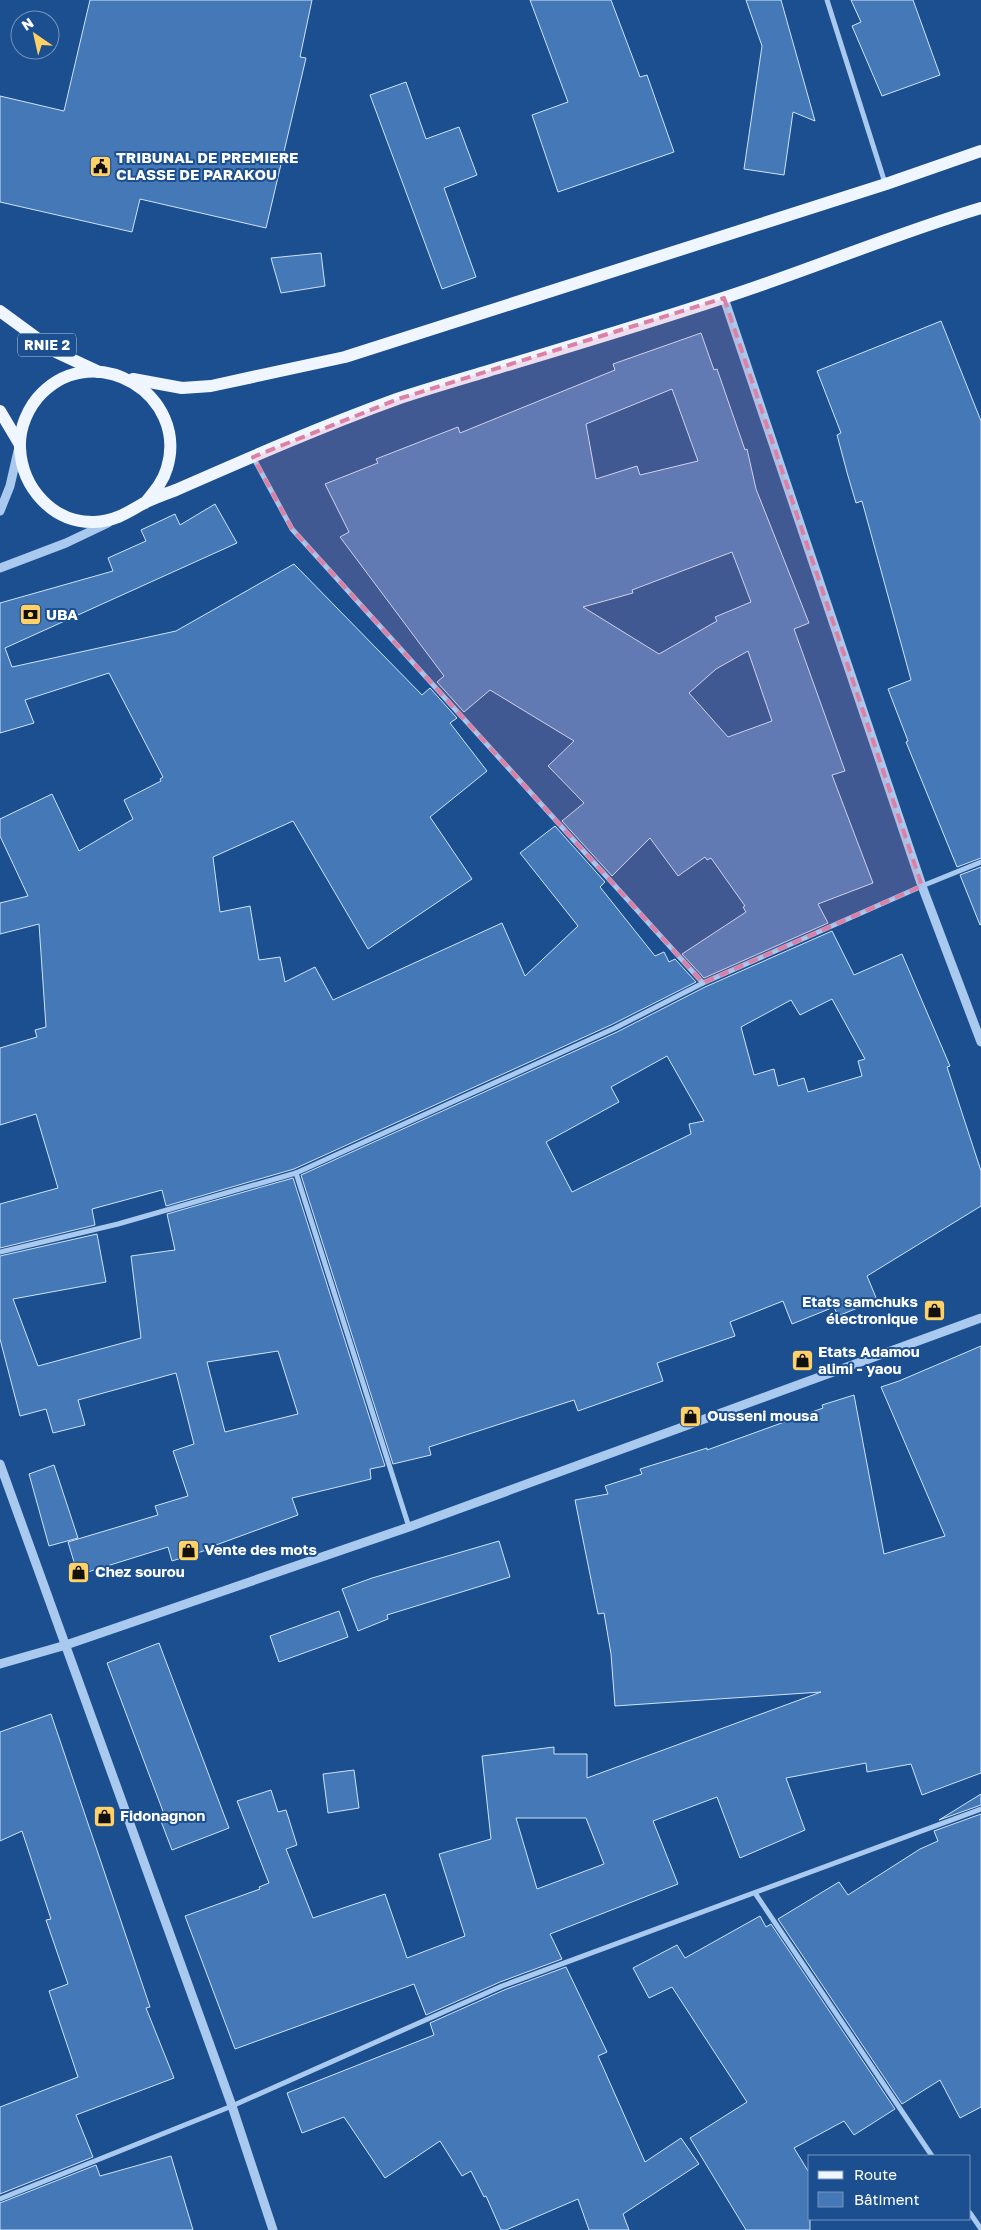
<svg xmlns="http://www.w3.org/2000/svg" width="981" height="2230" font-family="'Golos Text',sans-serif">
<style>
.building{fill:#4478b7;stroke:#cfe3fa;fill-rule:evenodd}
.lines{fill:none;stroke-linecap:round;stroke-linejoin:round}
.minor{stroke:#a9c9ee;stroke-width:5}
.tertiary{stroke:#a9c9ee;stroke-width:9}
.primary{stroke:#f0f6ff;stroke-width:12}
.marked{fill:#dd80a5;fill-opacity:0.2;stroke:#dd80a5;stroke-width:4;stroke-dasharray:10 6;stroke-linejoin:round}
.labels{text-anchor:middle;stroke-width:4;stroke-linejoin:round;paint-order:stroke}
.shield{fill:#1b4f8f;stroke:#bbcadd;stroke-width:1}
.shield-label{font-size:14px;font-weight:bold;fill:#fff}
.poi-label{font-size:15px;font-weight:bold;fill:#fff;stroke:#1b4f8f;text-anchor:start}
</style>
<rect width="100%" height="100%" fill="#1b4f8f"/>
<g class="building">
<polygon points="90,0 312,0 300,57 306,58 266,228 140,199 132,232 0,202 0,96 64,111"/>
<polygon points="530,0 611,0 640,77 647,75 674,152 558,192 532,115 568,102"/>
<polygon points="746,0 781,0 815,121 793,112 784,175 744,169 762,46"/>
<polygon points="851,0 913,0 940,75 882,96 852,26 861,22"/>
<polygon points="406,82 426,139 459,127 477,175 444,188 476,277 442,289 370,95"/>
<polygon points="321,253 325,286 281,293 271,258"/>
<polygon points="941,321 981,421 981,858 957,867 906,742 908,741 888,689 911,680 862,501 856,503 848,476 837,435 841,433 817,371"/>
<path d="M701,333L714,370L717,369L745,450L747,449L756,489L809,623L794,629L845,771L832,775L873,883L818,904L828,923L704,978L682,954L746,912L743,907L745,906L711,858L707,860L705,857L678,876L650,838L612,876L562,821L584,803L548,766L574,741L490,690L464,712L437,682L444,676L340,537L349,532L325,484L378,463L376,459L458,427L460,433L615,370L613,364ZM672,389L698,461L640,475L637,466L596,479L586,424ZM732,552L751,602L715,617L717,621L659,654L583,607L633,593L632,590ZM748,651L772,721L728,737L689,693L716,669Z"/>
<polygon points="215,504 237,543 5,648 12,667 176,631 294,564 422,695 430,688 457,718 450,723 487,771 430,817 472,879 368,949 293,821 213,857 220,912 250,906 259,960 280,957 285,982 315,967 333,1000 502,923 525,976 578,926 520,853 555,826 605,882 600,887 655,956 664,952 669,962 675,959 696,982 613,1024 294,1169 166,1206 162,1190 92,1209 95,1225 0,1248 0,1204 58,1188 36,1114 0,1125 0,1048 37,1037 35,1030 46,1027 39,924 0,934 0,903 28,896 0,836 0,819 52,794 79,851 133,819 124,800 161,781 160,779 163,777 109,673 25,700 34,723 0,733 0,603 113,571 108,558 146,541 141,530 175,514 180,525"/>
<polygon points="981,867 981,924 980,925 960,875"/>
<path d="M832,931L854,975L902,954L950,1066L947,1067L981,1171V1206L867,1276L877,1300L838,1316L834,1307L792,1324L783,1301L730,1322L735,1336L657,1363L663,1381L578,1411L574,1400L429,1447L431,1455L393,1464L301,1175L617,1032L705,987ZM832,999L865,1059L858,1061L862,1076L808,1092L804,1078L778,1086L774,1069L754,1075L741,1027L791,1000L800,1015ZM667,1056L704,1121L689,1124L691,1134L572,1192L546,1142L619,1102L611,1087Z"/>
<path d="M293,1178L385,1466L370,1469L371,1479L292,1498L298,1515L216,1545V1547L172,1561L168,1547L78,1575L68,1542L158,1515L155,1506L188,1496L173,1451L194,1444L176,1373L78,1400L85,1425L53,1433L46,1409L20,1416L0,1339V1256L97,1234L106,1282L13,1299L38,1366L141,1338L131,1256L175,1250L167,1214ZM278,1351L298,1414L225,1432L207,1362Z"/>
<path d="M981,1346V1773L922,1795L911,1764L867,1772L866,1763L786,1778L805,1830L740,1858L717,1797L653,1821L678,1884L550,1934L562,1959L500,1982L426,2015L414,1984L235,2049L185,1916L260,1889L259,1887L269,1883L237,1801L271,1790L278,1812L286,1810L297,1845L286,1849L313,1918L385,1894L407,1958L465,1936L439,1854L491,1839L482,1756L554,1747V1754H587V1778L821,1692L615,1706L611,1654L604,1613L598,1614L575,1500L608,1494L605,1486L642,1474L640,1469L707,1448V1450L823,1408L822,1405L854,1395L884,1554L945,1536L881,1387L899,1381ZM516,1818H586L604,1864L537,1889Z"/>
<polygon points="54,1465 78,1538 49,1546 29,1474"/>
<polygon points="499,1541 510,1577 387,1615 388,1619 358,1631 342,1589 372,1578"/>
<polygon points="339,1611 348,1637 279,1662 270,1636"/>
<polygon points="159,1643 229,1828 172,1850 159,1816 164,1814 107,1663"/>
<polygon points="51,1714 150,2007 146,2008 174,2078 76,2115 93,2157 0,2194 0,2107 78,2077 49,1991 68,1984 46,1920 51,1919 22,1831 0,1841 0,1732"/>
<polygon points="354,1770 359,1808 328,1813 323,1774"/>
<polygon points="981,1794 981,1805 939,1820"/>
<polygon points="981,1814 981,2107 960,2118 940,2080 902,2104 778,1919 839,1882 848,1895 920,1849 938,1841 934,1831"/>
<polygon points="760,1916 766,1927 771,1924 895,2109 854,2135 844,2121 794,2148 810,2174 810,2230 746,2230 690,2138 747,2102 672,1987 649,1998 633,1968 677,1945 685,1958"/>
<polygon points="566,1967 607,2052 598,2056 645,2162 681,2138 699,2164 623,2214 629,2230 589,2230 578,2199 506,2230 501,2230 486,2196 484,2197 471,2171 462,2176 440,2141 385,2178 344,2117 302,2133 287,2093 434,2035 430,2023 504,1990"/>
<polygon points="171,2156 193,2230 0,2230 0,2203 96,2165 100,2176"/>
</g>
<g class="lines">
<g class="minor">
<polyline points="827,0 885,183"/>
<polyline points="253,457 292,529 703,983"/>
<polyline points="296,1173 409,1527"/>
<polyline points="0,1252 118,1224 296,1173 615,1028 703,983 922,886 981,862"/>
<polyline points="755,1893 932,2156"/>
<polyline points="0,2199 232,2106 502,1986 981,1809"/>
<polyline points="970,2213 981,2229"/>
</g>
<g class="tertiary">
<polyline points="724,298 922,886 981,1042"/>
<polyline points="0,511 10,486 18,451"/>
<polyline points="0,568 66,543 108,523"/>
<polyline points="0,1464 232,2106 273,2230"/>
<polyline points="0,1664 66,1645 409,1527 981,1318"/>
</g>
<g class="primary">
<polyline points="0,311 56,352 99,372"/>
<polyline points="133,379 182,388 211,386 345,357 886,184 981,151"/>
<polyline points="0,411 19,443"/>
<path d="M145,503C154,492 163,482 167,468C189,395 96,339 42,393C28,407 19,428 20,448C22,488 53,523 94,522C115,521 127,513 144,503C154,498 165,494 176,490C249,458 322,426 397,399C427,389 458,380 488,371C567,347 645,324 723,298C810,270 894,234 981,208"/>
</g>
</g>
<path class="marked" d="M724,298L922,886L703,983L292,529L253,457L398,399Z"/>
<defs>
<symbol id="civic-square" viewBox="-11 -11 22 22"><rect x="-9" y="-9" width="18" height="18" rx="4" fill="#ffd166" stroke="#1b4f8f"/><path d="M-.6-6.5H3V-4.5H.6V-3L4-1V1h2V6H-6V1h2V-1L-.6-3ZM-1.2 2.5V6h2.4V2.5Z" fill="#111"/></symbol>
<symbol id="bank-square" viewBox="-11 -11 22 22"><rect x="-9" y="-9" width="18" height="18" rx="4" fill="#ffd166" stroke="#1b4f8f"/><path d="M-6-4H6V4H-6ZM0-2.3a2.3 2.3 0 1 0 0 4.6a2.3 2.3 0 1 0 0-4.6Z" fill="#111"/></symbol>
<symbol id="shop-square" viewBox="-11 -11 22 22"><rect x="-9" y="-9" width="18" height="18" rx="4" fill="#ffd166" stroke="#1b4f8f"/><path d="M-5-2.5h2.3a2.7 3.5 0 0 1 5.4 0H5L5.5 6h-11ZM-1.5-2.5h3a1.5 2.3 0 0 0-3 0Z" fill="#111"/></symbol>
</defs>
<g fill-rule="evenodd">
<use href="#civic-square" x="88" y="154" width="25" height="25"/>
<use href="#bank-square" x="18" y="602" width="25" height="25"/>
<use href="#shop-square" x="922" y="1298" width="25" height="25"/>
<use href="#shop-square" x="790" y="1348" width="25" height="25"/>
<use href="#shop-square" x="678" y="1404" width="25" height="25"/>
<use href="#shop-square" x="176" y="1538" width="25" height="25"/>
<use href="#shop-square" x="66" y="1560" width="25" height="25"/>
<use href="#shop-square" x="92" y="1804" width="25" height="25"/>
</g>
<g class="labels">
<rect class="shield" x="18" y="333.5" width="58" height="23" rx="4"/>
<g class="shield-label">
<text x="47" y="350">RNIE 2</text>
</g>
<g class="poi-label">
<text x="116" y="163">TRIBUNAL DE PREMIERE<tspan x="116" dy="17">CLASSE DE PARAKOU</tspan></text>
<text x="46" y="620">UBA</text>
<text x="918" y="1307" text-anchor="end">Etats samchuks<tspan x="918" dy="17">électronique</tspan></text>
<text x="818" y="1357">Etats Adamou<tspan x="818" dy="17">alimi - yaou</tspan></text>
<text x="707" y="1421">Ousseni mousa</text>
<text x="204" y="1555">Vente des mots</text>
<text x="95" y="1577">Chez sourou</text>
<text x="120" y="1821">Fidonagnon</text>
</g>
</g>
<rect x="808" y="2155" width="162" height="65" fill="#1b4f8f" stroke="#7695bc"/>
<rect x="818" y="2171" width="25" height="8" fill="#f0f6ff" stroke="#7695bc"/>
<text x="854" y="2180" font-size="15" fill="#ffffff">Route</text>
<rect x="818" y="2192" width="25" height="15" fill="#4478b7" stroke="#7695bc"/>
<text x="854" y="2205" font-size="15" fill="#ffffff">Bâtiment</text>
<g transform="translate(35 35) rotate(326)"><circle r="24" fill="#1b4f8f" stroke="#7695bc"/>
<path d="M0-4L9 19L0 12L-9 19Z" fill="#ffd166"/>
<text y="-8" font-size="14" font-weight="bold" text-anchor="middle" fill="#ffffff">N</text>
</g>
</svg>
